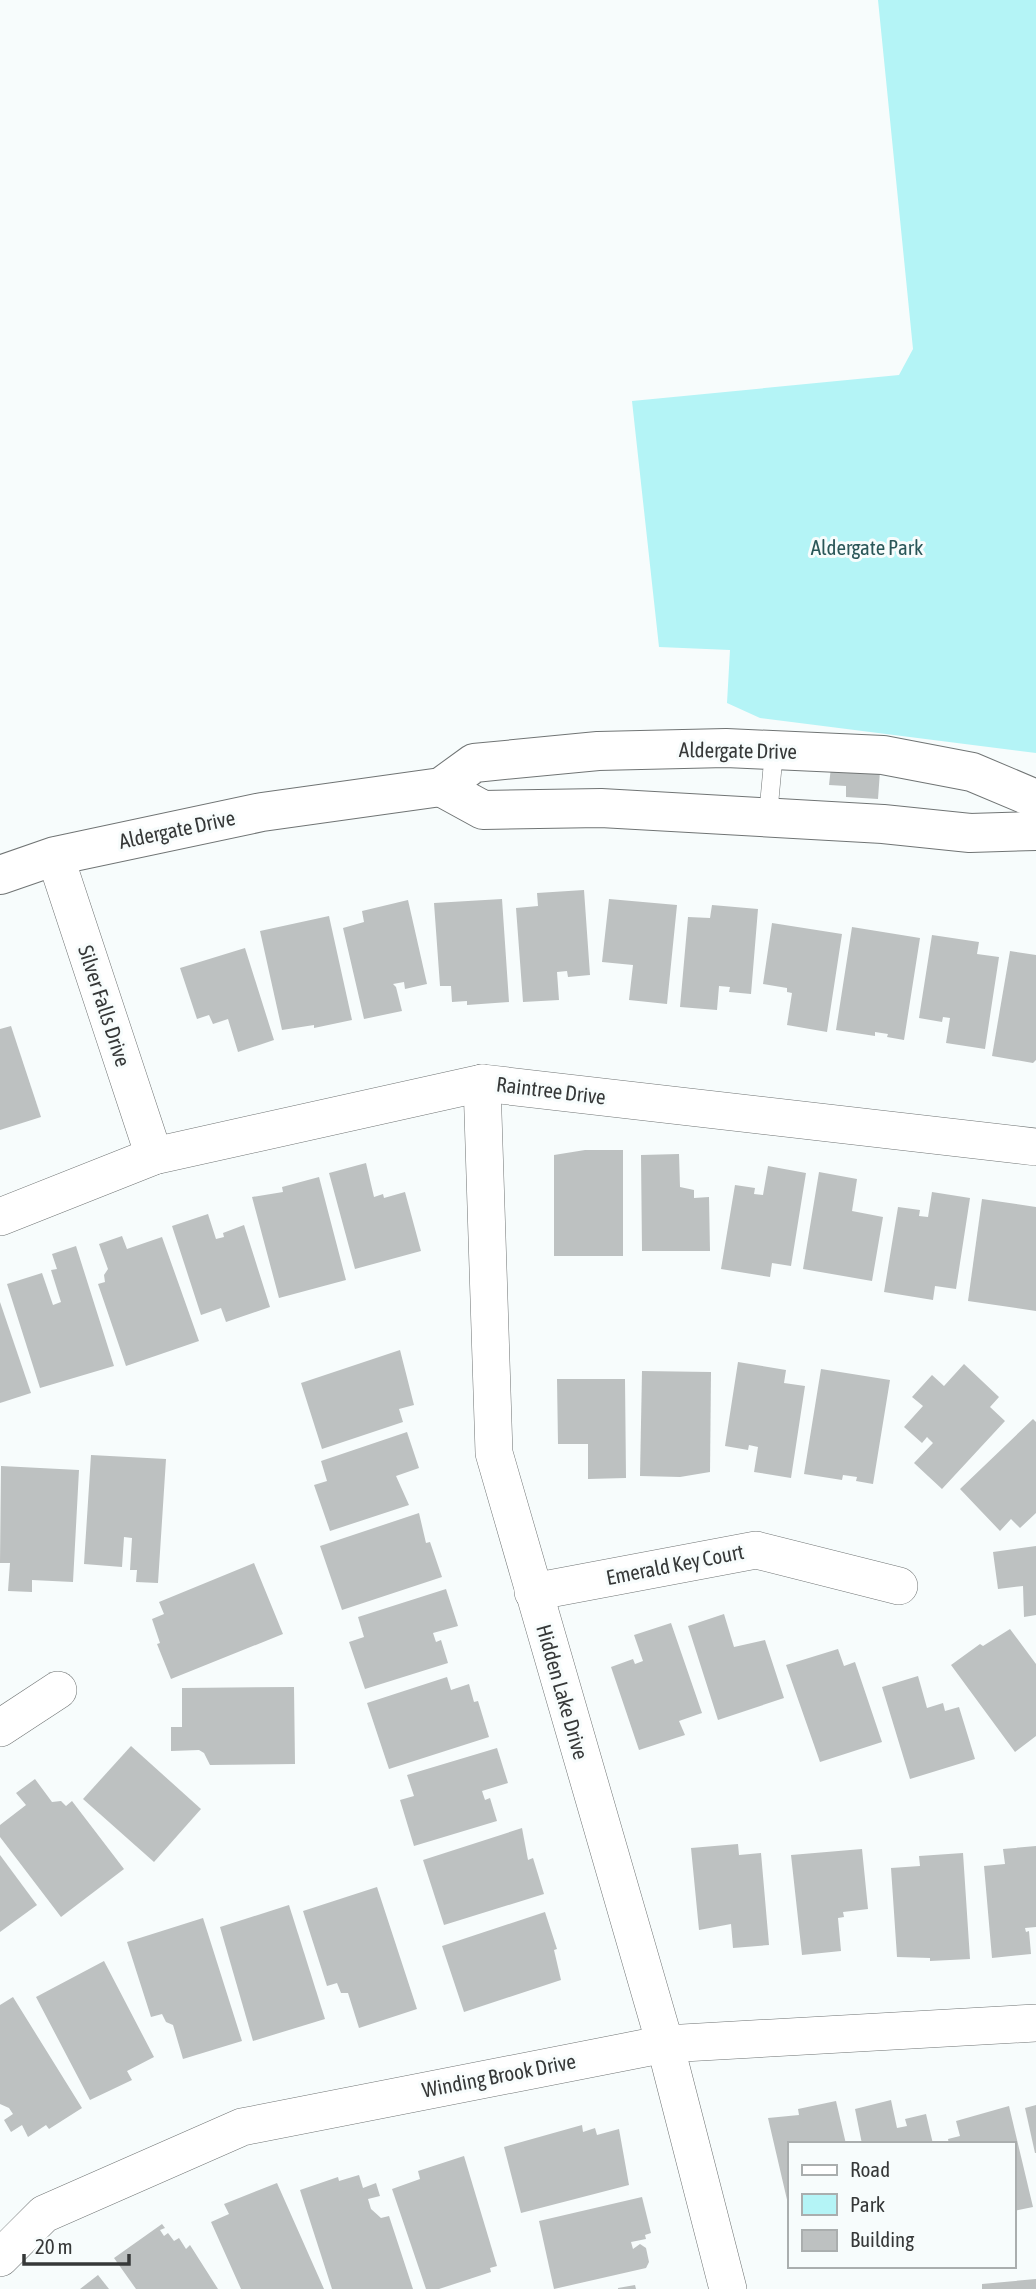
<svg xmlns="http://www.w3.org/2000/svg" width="1036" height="2289" font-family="'Asap Condensed',sans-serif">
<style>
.green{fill:#b4f4f6}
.building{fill:#bdc1c1}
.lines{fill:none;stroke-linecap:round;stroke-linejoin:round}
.lane-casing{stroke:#707474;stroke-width:19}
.street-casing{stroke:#707474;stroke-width:38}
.secondary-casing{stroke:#707474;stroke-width:40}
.lane{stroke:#fff;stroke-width:18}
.street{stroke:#fff;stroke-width:37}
.secondary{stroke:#fff;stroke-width:38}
.labels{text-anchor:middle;stroke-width:6;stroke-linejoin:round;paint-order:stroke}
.park-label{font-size:21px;fill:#2a5658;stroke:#f7fcfc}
.street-label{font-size:21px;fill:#363838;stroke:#f7fcfc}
</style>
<rect width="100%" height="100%" fill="#f7fcfc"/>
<polygon class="green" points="878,0 1036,0 1036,753 760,718 727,703 730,650 659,647 632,401 899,375 913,349"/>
<g class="building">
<polygon points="831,767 880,771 878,799 846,797 846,786 829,785"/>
<polygon points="584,890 590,975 568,977 567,971 557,972 559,1000 523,1002 516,908 538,906 537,893"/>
<polygon points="502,899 509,1002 467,1005 467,1001 452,1002 451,986 440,986 434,903"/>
<polygon points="609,899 677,905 667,1004 629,1000 633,965 602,962"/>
<polygon points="408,900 427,984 405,989 404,982 393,984 396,987 402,1011 364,1019 343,928 364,922 362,911"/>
<polygon points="712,905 758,909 751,994 729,992 730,987 719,986 717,1010 680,1007 688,917 710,918"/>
<polygon points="329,916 352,1020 314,1028 314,1025 282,1030 260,931"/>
<polygon points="772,923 842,934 827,1032 787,1025 792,993 787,992 787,988 763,984"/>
<polygon points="852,927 920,938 904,1040 887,1037 888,1034 875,1032 875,1036 836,1030"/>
<polygon points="932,935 979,942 977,954 999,957 985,1049 946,1043 950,1018 943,1017 942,1022 919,1018"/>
<polygon points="245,948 274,1040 238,1052 228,1019 213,1024 209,1015 197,1019 180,968"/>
<polygon points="1010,951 1036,955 1036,1060 1033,1063 992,1056"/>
<polygon points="11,1026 41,1117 0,1130 0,1029"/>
<polygon points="585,1150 623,1150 623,1256 554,1256 554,1155"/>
<polygon points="679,1154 680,1187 694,1190 694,1198 709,1197 710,1251 642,1251 641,1155"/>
<polygon points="366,1163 374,1197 383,1194 384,1198 405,1192 421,1251 355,1269 329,1173"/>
<polygon points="768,1166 806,1173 791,1266 772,1263 770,1277 721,1269 735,1185 755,1188 754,1194 763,1195"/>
<polygon points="819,1172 857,1179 852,1211 883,1217 872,1281 803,1269"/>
<polygon points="319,1177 346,1280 279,1298 252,1197 283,1192 282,1187"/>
<polygon points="932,1192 970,1198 956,1289 935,1286 933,1300 884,1292 898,1207 920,1210 919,1216 928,1217"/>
<polygon points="982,1199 1036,1207 1036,1311 968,1301"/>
<polygon points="208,1214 216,1239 224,1237 223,1233 244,1225 270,1307 226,1322 221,1308 201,1315 172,1226"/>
<polygon points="122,1236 127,1249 162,1237 199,1341 126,1366 98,1284 105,1282 104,1275 108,1269 99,1244"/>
<polygon points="76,1246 114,1366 40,1388 7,1284 42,1273 53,1305 61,1302 51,1270 57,1269 52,1254"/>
<polygon points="0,1302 31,1393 0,1403"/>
<polygon points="400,1350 414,1405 399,1409 403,1422 322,1449 301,1383"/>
<polygon points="738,1362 786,1370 784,1383 805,1386 791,1478 754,1472 758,1447 749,1445 748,1450 725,1446"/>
<polygon points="964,1364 999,1397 990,1407 1005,1421 942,1489 914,1463 933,1443 927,1437 922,1443 904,1427 923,1406 912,1397 932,1375 944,1386"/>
<polygon points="821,1369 890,1380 873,1484 856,1481 857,1477 843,1475 842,1480 804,1474"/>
<polygon points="642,1371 711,1372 710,1472 680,1477 640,1476"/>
<polygon points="557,1379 625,1379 626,1478 588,1479 588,1444 558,1444"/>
<polygon points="1033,1419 1036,1422 1036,1513 1020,1528 1011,1519 1000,1531 960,1489"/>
<polygon points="407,1432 419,1468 396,1476 409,1505 330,1531 314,1485 327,1481 321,1461"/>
<polygon points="91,1455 166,1459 158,1583 136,1582 137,1570 130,1570 132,1538 124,1537 122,1567 84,1564"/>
<polygon points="1,1466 79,1470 73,1582 32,1580 32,1592 8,1591 10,1563 0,1563"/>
<polygon points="419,1513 426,1543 430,1542 442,1577 342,1610 320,1546"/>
<polygon points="1036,1546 1036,1615 1024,1617 1023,1586 998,1589 993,1552"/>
<polygon points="254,1563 283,1634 171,1679 157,1644 160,1643 152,1619 164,1614 159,1602"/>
<polygon points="446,1589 458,1626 433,1633 436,1642 441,1640 448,1663 365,1689 349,1642 364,1637 358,1617"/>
<polygon points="724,1614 734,1647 765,1640 784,1698 718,1720 688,1626"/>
<polygon points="671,1623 702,1713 679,1721 685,1735 639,1750 611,1667 633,1659 635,1664 643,1661 634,1635"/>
<polygon points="1010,1629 1036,1664 1036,1736 1015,1752 951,1665 980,1644 983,1646"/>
<polygon points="838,1649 844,1666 855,1662 882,1742 820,1762 786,1665"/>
<polygon points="918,1676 927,1708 943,1703 945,1711 959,1707 975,1759 910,1779 882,1687"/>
<polygon points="447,1677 451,1690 469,1684 474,1702 478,1701 489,1737 389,1769 367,1703"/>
<polygon points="294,1687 295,1764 210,1765 204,1753 199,1750 171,1751 171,1727 182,1727 182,1688"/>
<polygon points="131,1746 201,1809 154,1862 83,1799"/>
<polygon points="497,1748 508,1783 482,1791 485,1800 490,1798 497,1821 414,1846 400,1800 414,1796 407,1775"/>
<polygon points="35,1779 52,1802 61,1801 66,1806 72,1801 124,1869 61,1917 0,1837 0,1825 26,1805 16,1793"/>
<polygon points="522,1828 528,1860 533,1858 544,1894 444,1925 423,1860"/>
<polygon points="738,1844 739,1855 761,1853 769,1945 733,1948 731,1924 699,1930 691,1848"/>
<polygon points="1036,1846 1036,1927 1025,1928 1026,1932 1029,1931 1031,1954 992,1958 984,1866 1005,1864 1003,1849"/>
<polygon points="862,1849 868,1909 843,1912 844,1917 838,1918 841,1951 802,1955 791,1855"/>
<polygon points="963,1853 970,1959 930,1961 930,1958 897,1957 891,1868 920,1866 919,1856"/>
<polygon points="0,1855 37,1905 0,1932"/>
<polygon points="377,1887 417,2009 359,2028 348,1993 341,1993 337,1983 327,1986 303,1911"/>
<polygon points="289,1905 325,2019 253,2041 220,1927"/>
<polygon points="545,1912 557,1949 554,1950 561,1980 464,2012 442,1946"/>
<polygon points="203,1918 242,2041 183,2059 173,2025 166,2022 162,2014 151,2017 127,1942"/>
<polygon points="104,1961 154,2057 127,2071 132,2080 90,2100 36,1997"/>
<polygon points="13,1997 82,2108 49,2129 46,2125 28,2137 22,2125 11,2132 4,2120 13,2114 9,2108 0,2104 0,2005"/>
<polygon points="891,2100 897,2128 907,2126 905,2119 926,2114 933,2144 862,2144 855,2109"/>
<polygon points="836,2101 846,2144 789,2144 788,2204 768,2118 799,2115 798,2109"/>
<polygon points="1036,2105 1036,2153 1035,2153 1025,2108"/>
<polygon points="1009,2106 1033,2207 1013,2211 1013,2144 949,2144 948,2139 960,2136 956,2121"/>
<polygon points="582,2125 583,2132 595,2128 597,2135 619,2129 629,2185 521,2213 504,2147"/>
<polygon points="464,2156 497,2266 490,2268 491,2272 439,2289 426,2289 392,2189 420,2179 418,2171"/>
<polygon points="359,2175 363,2188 376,2183 380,2196 368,2199 371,2209 381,2218 389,2216 413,2289 332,2289 300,2190 338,2177 339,2181"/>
<polygon points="277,2183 324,2289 241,2289 211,2222 229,2214 224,2204"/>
<polygon points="642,2197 651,2233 645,2235 646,2239 631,2242 633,2249 640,2244 646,2248 649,2262 646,2268 554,2289 539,2221"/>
<polygon points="162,2224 165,2228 160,2230 164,2236 168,2233 174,2241 179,2238 186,2249 190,2245 218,2289 136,2289 114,2258"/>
<polygon points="98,2275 109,2289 80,2289"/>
<polygon points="1036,2279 1036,2289 982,2289 982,2284"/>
<polygon points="635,2285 636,2289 618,2289 618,2288"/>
</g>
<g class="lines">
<defs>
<polyline id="lane" points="768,816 774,751"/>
<g id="street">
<polyline points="55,856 154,1156"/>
<polyline points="482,1083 494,1453 665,2044 728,2289"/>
<polyline points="0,1217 154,1156 482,1083 1036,1147"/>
<polyline points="533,1592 756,1550 899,1586"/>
<polyline points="0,1728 58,1690"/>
<polyline points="0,2258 44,2214 242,2127 665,2044 1036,2023"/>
</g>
<g id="secondary">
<polyline points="441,787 483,810 601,808 883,824 970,833 1036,831"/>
<polyline points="0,875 55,856 262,812 441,787 474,763 598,751 726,748 883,755 972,772 1036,799"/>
</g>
</defs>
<use href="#lane" class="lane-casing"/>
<use href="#street" class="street-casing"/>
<use href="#secondary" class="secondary-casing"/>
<use href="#lane" class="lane"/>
<use href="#street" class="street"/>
<use href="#secondary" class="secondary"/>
</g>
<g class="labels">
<g class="park-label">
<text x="867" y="555">Aldergate Park</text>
</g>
<g class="street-label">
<text transform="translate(738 751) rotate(1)" y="7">Aldergate Drive</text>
<text transform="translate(177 830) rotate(-12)" y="7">Aldergate Drive</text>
<text transform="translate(104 1006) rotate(72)" y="7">Silver Falls Drive</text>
<text transform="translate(551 1091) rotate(7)" y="7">Raintree Drive</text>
<text transform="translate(675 1565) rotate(-11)" y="7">Emerald Key Court</text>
<text transform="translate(562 1692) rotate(74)" y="7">Hidden Lake Drive</text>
<text transform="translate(499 2076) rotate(-11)" y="7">Winding Brook Drive</text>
</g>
</g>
<rect x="788" y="2142" width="228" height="126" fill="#f7fcfc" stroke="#aaaeae" stroke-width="2"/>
<rect x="802" y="2165" width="35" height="10" fill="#ffffff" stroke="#aaaeae" stroke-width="2"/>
<text x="850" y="2177" font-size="21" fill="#363838">Road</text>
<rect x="802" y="2194" width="35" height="21" fill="#b4f4f6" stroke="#aaaeae" stroke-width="2"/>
<text x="850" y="2212" font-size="21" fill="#363838">Park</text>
<rect x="802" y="2230" width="35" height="21" fill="#bdc1c1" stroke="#aaaeae" stroke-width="2"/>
<text x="850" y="2247" font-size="21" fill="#363838">Building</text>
<path d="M24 2254v10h105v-10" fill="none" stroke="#363838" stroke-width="3.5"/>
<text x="35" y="2254" font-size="21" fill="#363838" stroke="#f7fcfc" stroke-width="5" paint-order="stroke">20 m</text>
</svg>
